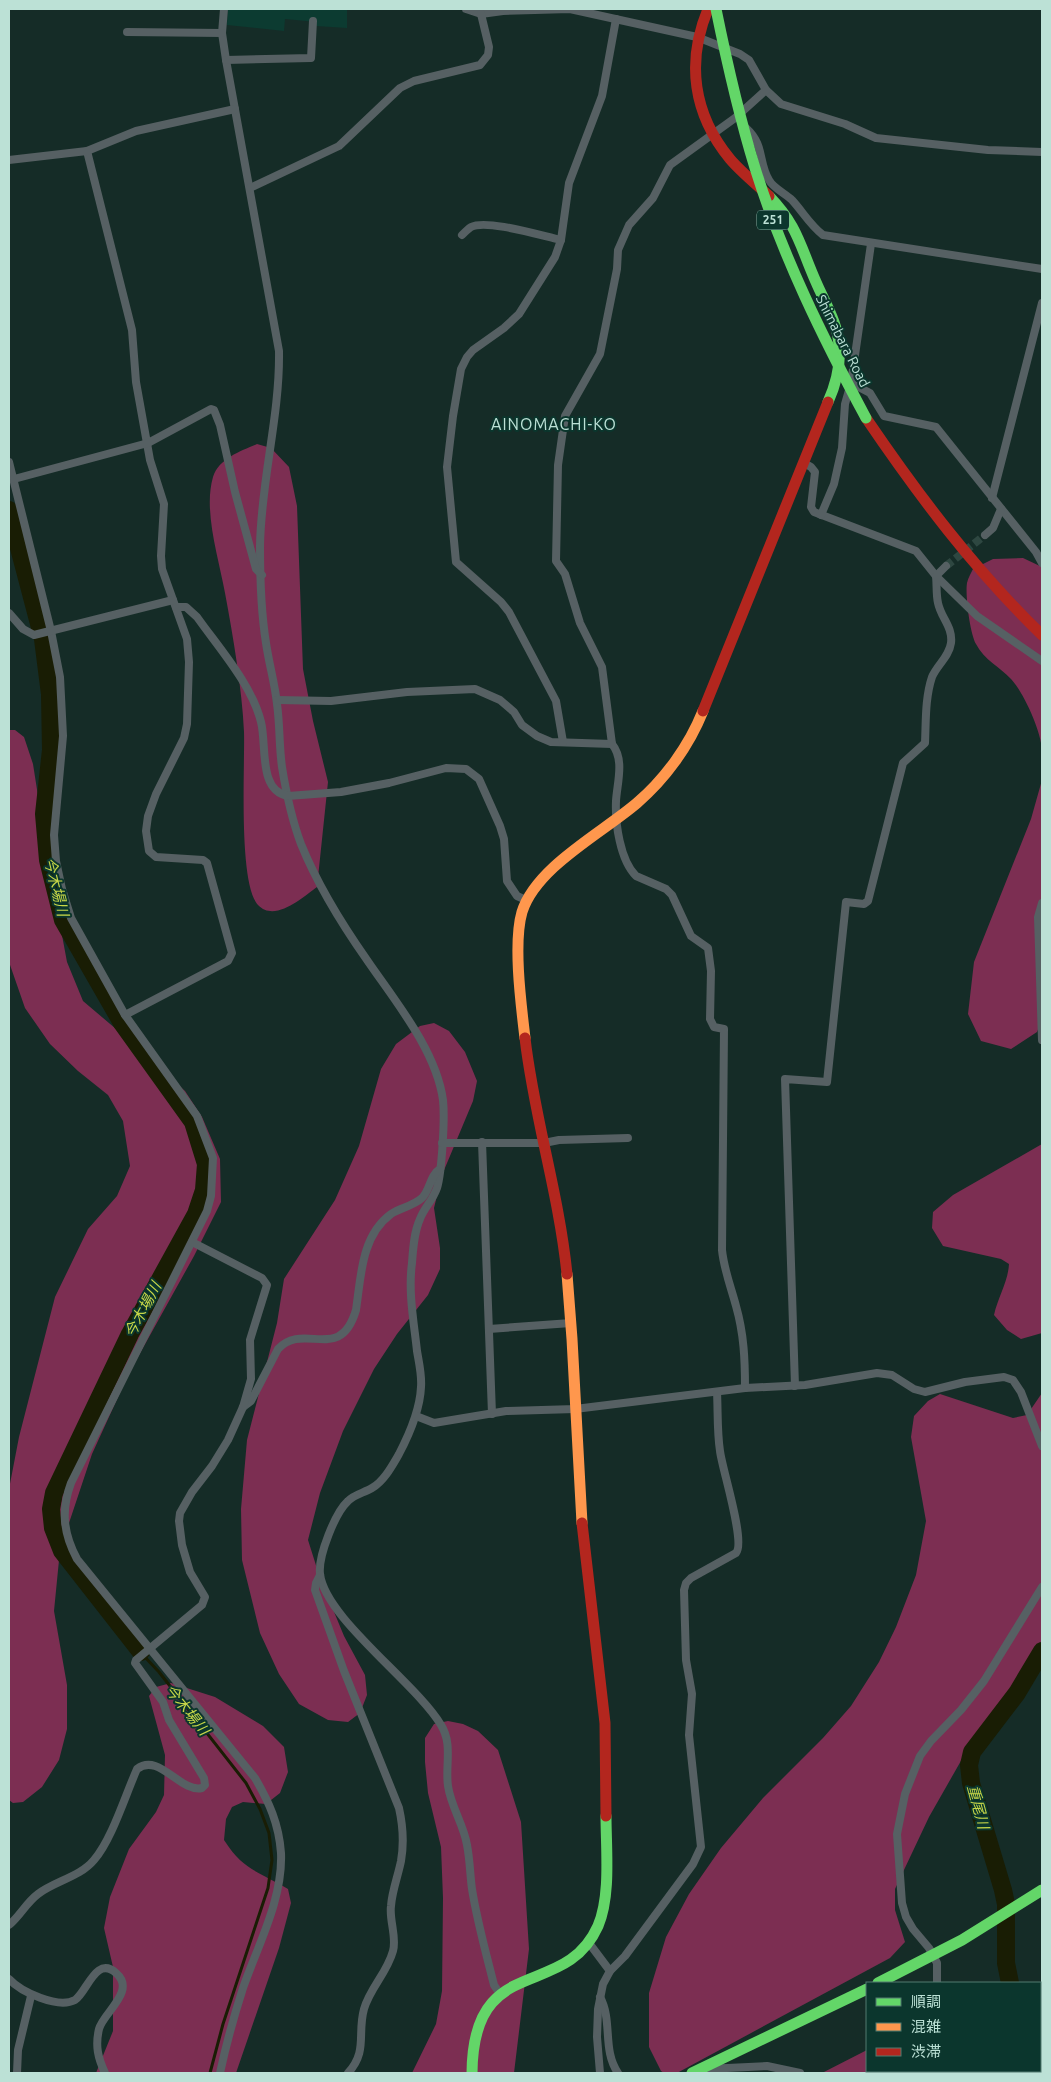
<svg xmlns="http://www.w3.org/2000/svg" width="1051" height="2082" font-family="Ubuntu,'Noto Sans JP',sans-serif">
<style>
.built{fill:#0c3b31}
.forest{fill:#7c2e52}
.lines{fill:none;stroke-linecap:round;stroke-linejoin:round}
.stream{stroke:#191d04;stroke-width:3}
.river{stroke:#191d04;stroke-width:18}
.street-tunnel{stroke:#2e4741;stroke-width:8;stroke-dasharray:8 4;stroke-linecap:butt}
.street{stroke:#566063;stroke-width:8}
.fast{stroke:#63d668;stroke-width:11}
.slow{stroke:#ff974d;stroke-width:11}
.jam{stroke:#b3261e;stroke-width:11}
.fast-bridge{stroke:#63d668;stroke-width:11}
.labels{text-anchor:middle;stroke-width:4;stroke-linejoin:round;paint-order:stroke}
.shield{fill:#0b362d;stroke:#87aea3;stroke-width:1}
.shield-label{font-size:12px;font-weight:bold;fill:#bce1d6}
.street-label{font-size:14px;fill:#bce1d6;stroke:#0b362d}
.water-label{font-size:15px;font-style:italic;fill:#c7d748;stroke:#0b362d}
.quarter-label{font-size:16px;letter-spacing:1px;fill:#bce1d6;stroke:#0b362d}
</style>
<rect width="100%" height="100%" fill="#152c27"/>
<polygon class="built" points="228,9 347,9 347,28 316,26 316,22 285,19 284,31 227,25"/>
<g class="forest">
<path d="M257,444L271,448L289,467L297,506L303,669L313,721L328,782L317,887C303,897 275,923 258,905C238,883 245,765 244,732C242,689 233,636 225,593C219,559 203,511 213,477C219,458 241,451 257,444Z"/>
<path d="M1023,558L1042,567V750C1041,731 1024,693 1011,679C1000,667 984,660 976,644C970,633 965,595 967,583C968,578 971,573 973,569L993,559Z"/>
<polygon points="9,730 15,730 24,737 33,764 48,860 67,962 83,1001 129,1040 185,1091 202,1117 220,1159 221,1202 194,1256 129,1373 92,1454 60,1550 54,1611 67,1685 67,1729 59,1760 42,1787 23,1802 13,1803 9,1800 9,1489 19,1437 55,1297 88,1229 117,1196 130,1166 123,1121 108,1095 78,1071 50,1044 25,1008 9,962"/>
<polygon points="1042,780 1042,1019 1037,1032 1011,1049 981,1041 968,1014 974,962 1031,819"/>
<polygon points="434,1023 449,1031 465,1052 477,1081 473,1101 442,1175 434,1208 440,1248 440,1269 428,1295 397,1334 374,1369 343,1431 320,1493 308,1540 320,1578 344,1636 365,1675 367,1695 360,1713 348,1722 328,1720 299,1704 279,1674 260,1633 242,1560 241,1509 247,1440 277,1323 284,1279 335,1200 359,1146 381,1069 396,1044 420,1026"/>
<path d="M1042,1144V1333L1021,1339L1007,1330L994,1315C998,1297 1008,1282 1009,1264L1001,1259L943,1246L932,1228L933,1212L953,1195Z"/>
<polygon points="1042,1393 1042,1650 1011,1688 970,1745 929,1817 895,1889 895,1910 905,1942 890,1958 677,2073 664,2073 661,2071 649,2047 649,1993 666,1937 689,1894 721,1848 763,1798 823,1738 851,1706 879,1662 896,1627 916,1575 926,1521 911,1437 914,1416 928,1401 940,1394 1013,1418 1027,1415"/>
<path d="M171,1683L215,1697L263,1726L284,1747L288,1772L280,1793L266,1804L243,1802L232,1807L226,1819L224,1840C244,1871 258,1871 288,1889L291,1903L279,1948L236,2073H96L113,2031V1967L104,1928L110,1897L129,1849L156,1812L164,1795L165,1755L149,1696L156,1687Z"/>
<polygon points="448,1721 463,1724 478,1731 498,1750 521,1822 529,1949 514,2073 412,2073 436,2024 442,1991 443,1898 441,1847 428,1793 425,1762 425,1738 434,1724"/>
<polygon points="867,2050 867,2071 987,2071 988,2073 822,2073"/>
</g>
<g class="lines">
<polyline class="stream" points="143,1655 159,1672 246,1783 260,1809 269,1833 272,1860 268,1888 223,2024 210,2073"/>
<g class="river">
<polyline points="9,510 43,639 50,694 51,750 44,814 48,860 63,920 122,1023 193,1122 206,1164 204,1190 196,1214 130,1334 54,1493 51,1509 53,1528 62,1551 141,1652"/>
<polyline points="1010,1983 1006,1963 1006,1904 1003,1890 971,1783 969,1765 972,1752 1017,1693 1042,1651"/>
<polyline points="1030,2071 1031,2073"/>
</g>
<polyline class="street-tunnel" points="946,566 985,535"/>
<g class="street">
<path d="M224,9L222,33L226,60L279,351C280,416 261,480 260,546C260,578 261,612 266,643C269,664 275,684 277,704C280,725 279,746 282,767C286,792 292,820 301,844C318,886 341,923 367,960C395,1001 436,1050 443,1100C445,1118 442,1171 437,1188C433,1200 424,1208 420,1219C414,1232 413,1249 412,1263C408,1292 414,1323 417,1351C419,1363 422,1375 421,1387C420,1410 410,1433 399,1454C392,1466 384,1481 372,1488C364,1493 355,1494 348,1501C335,1513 318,1556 320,1574C325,1618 416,1683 441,1725C453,1744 445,1766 448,1786C451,1807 464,1825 467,1845C470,1860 470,1875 472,1889C477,1921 486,1953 494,1985L500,1994"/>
<polyline points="466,9 481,14 503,11 570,9 697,37 740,54 749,60 766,90 781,104 845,124 876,138 988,150 1042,152"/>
<polyline points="127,32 222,33"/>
<polyline points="226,60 311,58 313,21"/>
<path d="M746,128C765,145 758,162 769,180C773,188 786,194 792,200C803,212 810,225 823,235L1042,269"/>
<polyline points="87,151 132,330 136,382 150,460 164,504 161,556 162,569 187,639 189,662 187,724 184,738 156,794 148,816 146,831 149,851 156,857 203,860 207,863 232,953 228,961 125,1015"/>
<polyline points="9,160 87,151 136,131 235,109"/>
<polyline points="250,188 339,146 400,88 414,81 480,65 488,55 489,47 481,14"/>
<path d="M462,235C465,232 468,229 471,227C487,219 542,236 561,240"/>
<polyline points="851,383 870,393 884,416 936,427 1036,552 1042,563"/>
<path d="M9,462L51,631L60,677L63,736L54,835L56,861L62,889L71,918L125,1015L197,1116L213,1158L211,1196L207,1211L71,1483C61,1510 63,1533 77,1559L255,1778C269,1802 279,1824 281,1853C283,1899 258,1945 243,1988C234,2016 226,2045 220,2073"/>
<polyline points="804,463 811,467 815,472 811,507 814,512 916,551 936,576 977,616 1042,661"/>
<polyline points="14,479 148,443 211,409 214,410 220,425 235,492 256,569 262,575"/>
<polyline points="992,498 1042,303"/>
<polyline points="821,515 834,484 842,448 845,404 851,383 871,244"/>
<polyline points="985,535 993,528 1001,509"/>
<path d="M176,607H186L197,617C219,648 252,685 261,722C267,745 258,791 288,796L341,792L389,783L446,768L466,769L479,779L500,826L504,839L507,881L517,896L526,900"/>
<polyline points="9,613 23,629 34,635 173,600"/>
<polyline points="277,700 331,701 407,692 475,689 500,700 514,712 522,725 537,736 551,742 612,744"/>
<polyline points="563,742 556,701 509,612 501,602 456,562 447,467 453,416 461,369 467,357 473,350 504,328 519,314 555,257 561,240 569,183 602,96 616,19"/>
<polyline points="1042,903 1038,917 1042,1040"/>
<polyline points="482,1142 492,1414"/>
<polyline points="442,1143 544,1143 559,1140 628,1138"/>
<polyline points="489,1329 571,1323"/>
<path d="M795,1386L785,1079L827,1082L846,902L864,904L868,901L903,763L925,743C926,721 925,698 932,677C937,665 949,657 951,643C953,627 941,618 938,603C936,594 937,585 936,576L946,566"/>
<path d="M745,1388C745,1360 744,1334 736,1306C731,1287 724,1270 722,1250L724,1029L714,1027L710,1019L711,971L708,948L691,936L672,895L666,889L636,876C620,860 615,823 616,801C617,783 625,760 612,744L602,667L580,623L565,574L556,561L558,465L565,416L600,354L617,269L618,250L629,225L653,198L670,165L735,118L766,90"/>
<path d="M243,1407L251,1401L278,1349C304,1321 340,1364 356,1310C361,1277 361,1236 391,1214C400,1208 413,1206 422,1198C430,1190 430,1175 440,1169"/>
<polyline points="416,1416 434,1423 506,1411 575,1409 745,1388 805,1385 877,1373 892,1375 914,1389 925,1392 965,1382 1004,1377 1013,1380 1021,1392 1042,1446"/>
<path d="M320,1575L316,1583L315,1590L344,1671L399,1808C403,1826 404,1844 401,1861C398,1876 392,1891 391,1906C389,1920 397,1937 393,1951C387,1973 370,1988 364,2009C357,2034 368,2051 348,2073"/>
<path d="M9,1925C20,1916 26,1903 38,1894C55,1881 80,1877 94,1860C112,1839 125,1796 137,1769C159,1752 180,1793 202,1788L205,1785L204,1778L169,1720L163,1702L135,1663L136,1660L202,1605L205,1597L190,1572L182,1545L179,1521L180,1513L192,1492L212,1466L228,1440L243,1407L251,1379L250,1340L267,1285L262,1278L192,1242"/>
<polyline points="589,1943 610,1971"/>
<path d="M9,1979C21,1992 58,2009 75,2000C87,1992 96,1955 116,1973C137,1991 103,2013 99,2029C95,2046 98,2058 105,2073"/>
<polyline points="937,1983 937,1963 929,1948 913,1929 906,1917 902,1903 897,1834 905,1794 920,1756 931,1741 961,1710 984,1681 1042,1587"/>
<path d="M600,1997C613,2021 602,2050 618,2073"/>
<polyline points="706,2069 767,2066 800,2073"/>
<polyline points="968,2071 970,2073"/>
<polyline points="17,2073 18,2050 31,1996"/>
<path d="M600,2073L597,2037L598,2009L603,1984L610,1971L625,1956L693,1864L701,1847L689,1735L692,1694L686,1660L684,1590L686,1583L691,1578L736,1553C746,1542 722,1469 720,1451C717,1432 718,1411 717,1392"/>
</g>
<g class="fast">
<path d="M769,196C798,226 800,246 816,282C825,303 838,323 839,346C841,366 836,384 828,402"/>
<path d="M472,2073C473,1950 564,2002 598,1926C611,1896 606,1849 606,1816"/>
<polyline points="692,2073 867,1989"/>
</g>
<g class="slow">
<path d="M525,1038C521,1004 513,943 522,912C536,867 602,833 637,803C665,779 689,746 703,711"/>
<polyline points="567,1274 572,1339 582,1523"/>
</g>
<g class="jam">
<path d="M708,9C686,62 693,114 730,159C741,172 756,184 769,196"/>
<path d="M866,418C919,496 974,569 1042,635"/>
<polyline points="703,711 828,402"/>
<path d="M525,1038C534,1117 559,1194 567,1274"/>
<polyline points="582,1523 605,1723 606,1816"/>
</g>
<g class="fast-bridge">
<path d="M716,9C727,63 739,116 755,168C782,255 823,338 866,418"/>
<polyline points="878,1983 962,1940 1042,1890"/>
</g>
</g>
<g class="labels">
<rect class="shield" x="757" y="210.5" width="32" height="19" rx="4"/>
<g class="shield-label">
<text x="773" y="224">251</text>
</g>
<g class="street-label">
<text transform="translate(843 341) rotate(63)" y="5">Shimabara Road</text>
</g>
<g class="water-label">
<text transform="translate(56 887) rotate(76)" y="5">今木場川</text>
<text transform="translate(143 1310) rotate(-62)" y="5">今木場川</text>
<text transform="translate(187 1710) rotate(51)" y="5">今木場川</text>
<text transform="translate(978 1807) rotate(75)" y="5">重尾川</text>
</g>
<g class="quarter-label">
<text x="554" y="430">AINOMACHI-KO</text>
</g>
</g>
<rect width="1051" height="2082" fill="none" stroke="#bce1d6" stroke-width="20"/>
<rect x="866" y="1982" width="175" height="90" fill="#0b362d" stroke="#527a71"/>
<rect x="876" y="1998" width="25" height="8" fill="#63d668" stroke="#527a71"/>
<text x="911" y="2007" font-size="15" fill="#bce1d6">順調</text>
<rect x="876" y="2023" width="25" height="8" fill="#ff974d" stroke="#527a71"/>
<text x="911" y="2032" font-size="15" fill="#bce1d6">混雑</text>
<rect x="876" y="2048" width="25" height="8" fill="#b3261e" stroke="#527a71"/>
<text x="911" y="2057" font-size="15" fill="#bce1d6">渋滞</text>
</svg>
